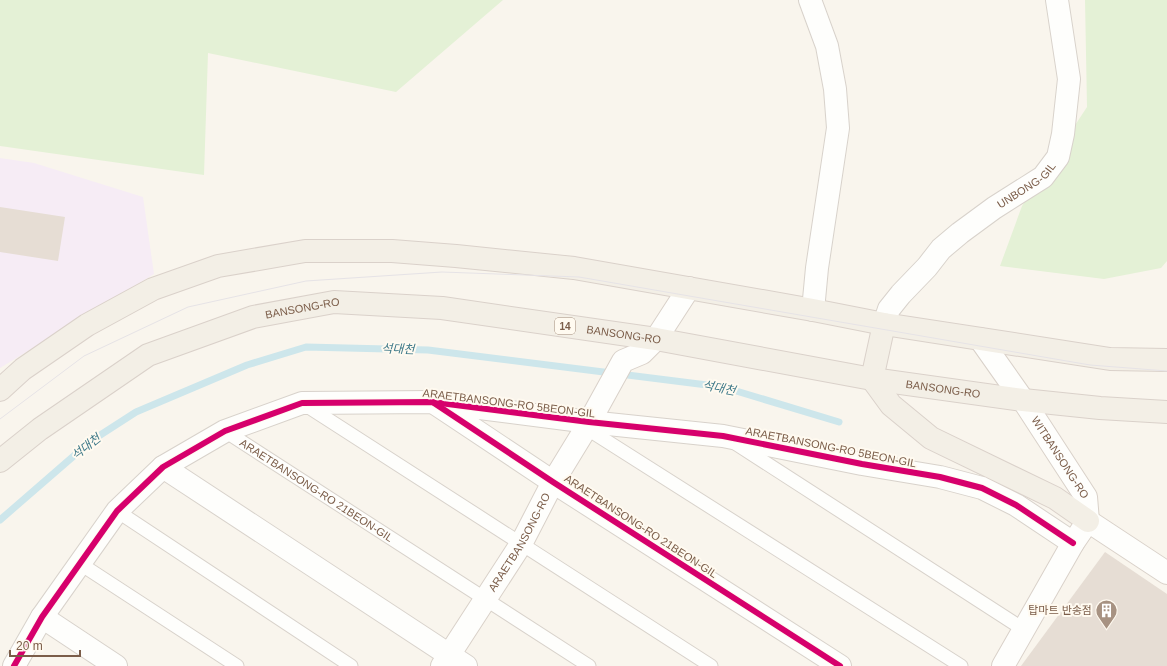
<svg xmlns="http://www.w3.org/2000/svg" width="1167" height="666" font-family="Helvetica,'Noto Sans KR',sans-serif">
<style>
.education{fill:#f6ecf5}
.green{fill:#e4f1d6}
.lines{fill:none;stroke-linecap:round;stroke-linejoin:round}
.stream{stroke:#cde6eb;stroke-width:7}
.building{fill:#e6ddd4}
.service-casing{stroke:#d8d2cb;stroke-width:15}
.minor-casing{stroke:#d8d2cb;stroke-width:24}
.secondary-casing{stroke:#d9d1c9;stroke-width:24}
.primary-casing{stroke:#dad1ca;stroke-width:24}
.service{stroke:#fefefc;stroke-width:13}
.minor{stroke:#fefefc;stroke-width:22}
.secondary{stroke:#fefefc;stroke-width:22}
.primary{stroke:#f3efe6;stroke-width:22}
.tram{stroke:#e6e3e6;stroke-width:1}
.cycleway-casing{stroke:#fffaf0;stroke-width:8}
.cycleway{stroke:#d6006c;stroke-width:6}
.labels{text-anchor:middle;stroke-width:4;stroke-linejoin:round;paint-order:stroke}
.shield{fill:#fffaf0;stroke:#a38c7b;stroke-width:1}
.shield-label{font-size:10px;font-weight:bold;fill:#7b5d49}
.street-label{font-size:11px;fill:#7b5d49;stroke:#fffaf0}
.poi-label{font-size:11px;fill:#7b5d49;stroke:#fffaf0;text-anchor:end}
.water-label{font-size:12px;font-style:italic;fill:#3d7888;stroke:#fffaf0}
</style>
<rect width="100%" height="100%" fill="#f9f5ed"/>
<polygon class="education" points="0,158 34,163 143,197 154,274 0,368"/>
<g class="green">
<polygon points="0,0 503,0 396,92 208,53 204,175 0,146"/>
<polygon points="1085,0 1167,0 1167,261 1161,268 1104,279 1000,266 1022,206 1087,107"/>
</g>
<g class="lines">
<polyline class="stream" points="0,520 91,441 136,412 247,365 306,347 428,350 723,387 839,422"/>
</g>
<g class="building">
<polygon points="0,207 65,217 58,261 0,252"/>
<polygon points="1105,552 1167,594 1167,666 1021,666"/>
</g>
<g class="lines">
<defs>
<g id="service">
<polyline points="304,404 711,666"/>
<polyline points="586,428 961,666"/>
<path id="s1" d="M225,431L589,666"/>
<polyline points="735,443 1023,629"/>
<polyline points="117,511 351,666"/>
<polyline points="79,563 237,666"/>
</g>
<g id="minor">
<polyline points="810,0 827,46 835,89 838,128 817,268 813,310"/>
<path id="s2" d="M884,324L889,309L901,294L927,267L941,249L960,233L994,208L1043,177L1058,157L1063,134L1069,79L1057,0"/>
<polyline points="436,404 553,482 840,666"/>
<polyline points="163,467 466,666"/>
<polyline points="42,617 116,666"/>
<polyline points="14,666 42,617 117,511 163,467 225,431 302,403 432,402 589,422 723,436 862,464 940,477 982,488 1016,505 1073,543"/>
</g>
<g id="secondary">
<path id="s3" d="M980,339L1023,400L1086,497L1088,521"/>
<polyline points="1088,521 1167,573"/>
<path id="s4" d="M442,666L521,544L553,482L586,428L623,361L642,353L656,339L689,288"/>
<polyline points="1003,666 1073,543 1088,521"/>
</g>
<g id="primary">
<polyline points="884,324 872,379 891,405 931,438 1055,498 1088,521"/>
<polyline points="0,390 23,369 87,325 153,289 218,266 305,251 392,251 456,256 574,268 813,310 884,324 1110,359 1167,360"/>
<path id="s5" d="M0,461L40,429L148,355L253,317L334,302L442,308L656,339L872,379L1023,400L1100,408L1167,412"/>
</g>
</defs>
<use href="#service" class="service-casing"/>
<use href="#minor" class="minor-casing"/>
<use href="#secondary" class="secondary-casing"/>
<use href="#primary" class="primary-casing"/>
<use href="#service" class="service"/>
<use href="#minor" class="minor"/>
<use href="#secondary" class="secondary"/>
<use href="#primary" class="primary"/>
<polyline class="tram" points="0,419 84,356 188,307 306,281 442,272 579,277 1090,365 1167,371"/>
<defs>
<g id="cycleway">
<polyline points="434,403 553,482 840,666"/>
<polyline points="14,666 42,617 117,511 163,467 225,431 302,403 432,402 589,422 723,436 862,464 940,477 982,488 1016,505 1073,543"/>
</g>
</defs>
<use href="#cycleway" class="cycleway-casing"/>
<use href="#cycleway" class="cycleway"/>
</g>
<defs>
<symbol id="building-pin" viewBox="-11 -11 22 30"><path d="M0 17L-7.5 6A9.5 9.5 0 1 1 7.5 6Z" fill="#a79282" stroke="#fffaf0"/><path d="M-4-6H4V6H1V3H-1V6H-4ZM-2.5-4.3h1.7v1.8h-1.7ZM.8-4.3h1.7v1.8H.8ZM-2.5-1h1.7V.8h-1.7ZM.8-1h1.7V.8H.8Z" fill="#fff"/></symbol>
</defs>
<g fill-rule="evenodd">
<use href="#building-pin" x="1094" y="598" width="25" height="34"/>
</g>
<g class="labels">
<rect class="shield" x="555" y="318" width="20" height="16" rx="3"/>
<g class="shield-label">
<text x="565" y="330">14</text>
</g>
<g class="street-label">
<text dy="4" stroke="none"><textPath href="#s2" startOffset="202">UNBONG-GIL</textPath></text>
<text dy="4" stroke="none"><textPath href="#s5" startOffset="344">BANSONG-RO</textPath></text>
<text dy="4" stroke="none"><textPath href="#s5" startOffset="668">BANSONG-RO</textPath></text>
<text dy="4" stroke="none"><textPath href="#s5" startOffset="992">BANSONG-RO</textPath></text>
<text transform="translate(509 403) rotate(7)" y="4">ARAETBANSONG-RO 5BEON-GIL</text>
<text transform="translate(831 447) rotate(11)" y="4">ARAETBANSONG-RO 5BEON-GIL</text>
<text dy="4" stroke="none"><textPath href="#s3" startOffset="143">WITBANSONG-RO</textPath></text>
<text dy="4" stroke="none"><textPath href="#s1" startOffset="109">ARAETBANSONG-RO 21BEON-GIL</textPath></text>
<text transform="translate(641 526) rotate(33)" y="4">ARAETBANSONG-RO 21BEON-GIL</text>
<text dy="4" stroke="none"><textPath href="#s4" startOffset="146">ARAETBANSONG-RO</textPath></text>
</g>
<g class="poi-label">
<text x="1092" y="614">탑마트 반송점</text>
</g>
<g class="water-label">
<text transform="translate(398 349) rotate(2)" y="4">석대천</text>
<text transform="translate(719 388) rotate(11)" y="4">석대천</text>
<text transform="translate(86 447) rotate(-38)" y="4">석대천</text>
</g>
</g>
<path d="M10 650v6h70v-6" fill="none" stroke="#7b5d49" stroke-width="2"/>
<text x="16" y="650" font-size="12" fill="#7b5d49" stroke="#fffaf0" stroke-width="3" paint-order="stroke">20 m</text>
</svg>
